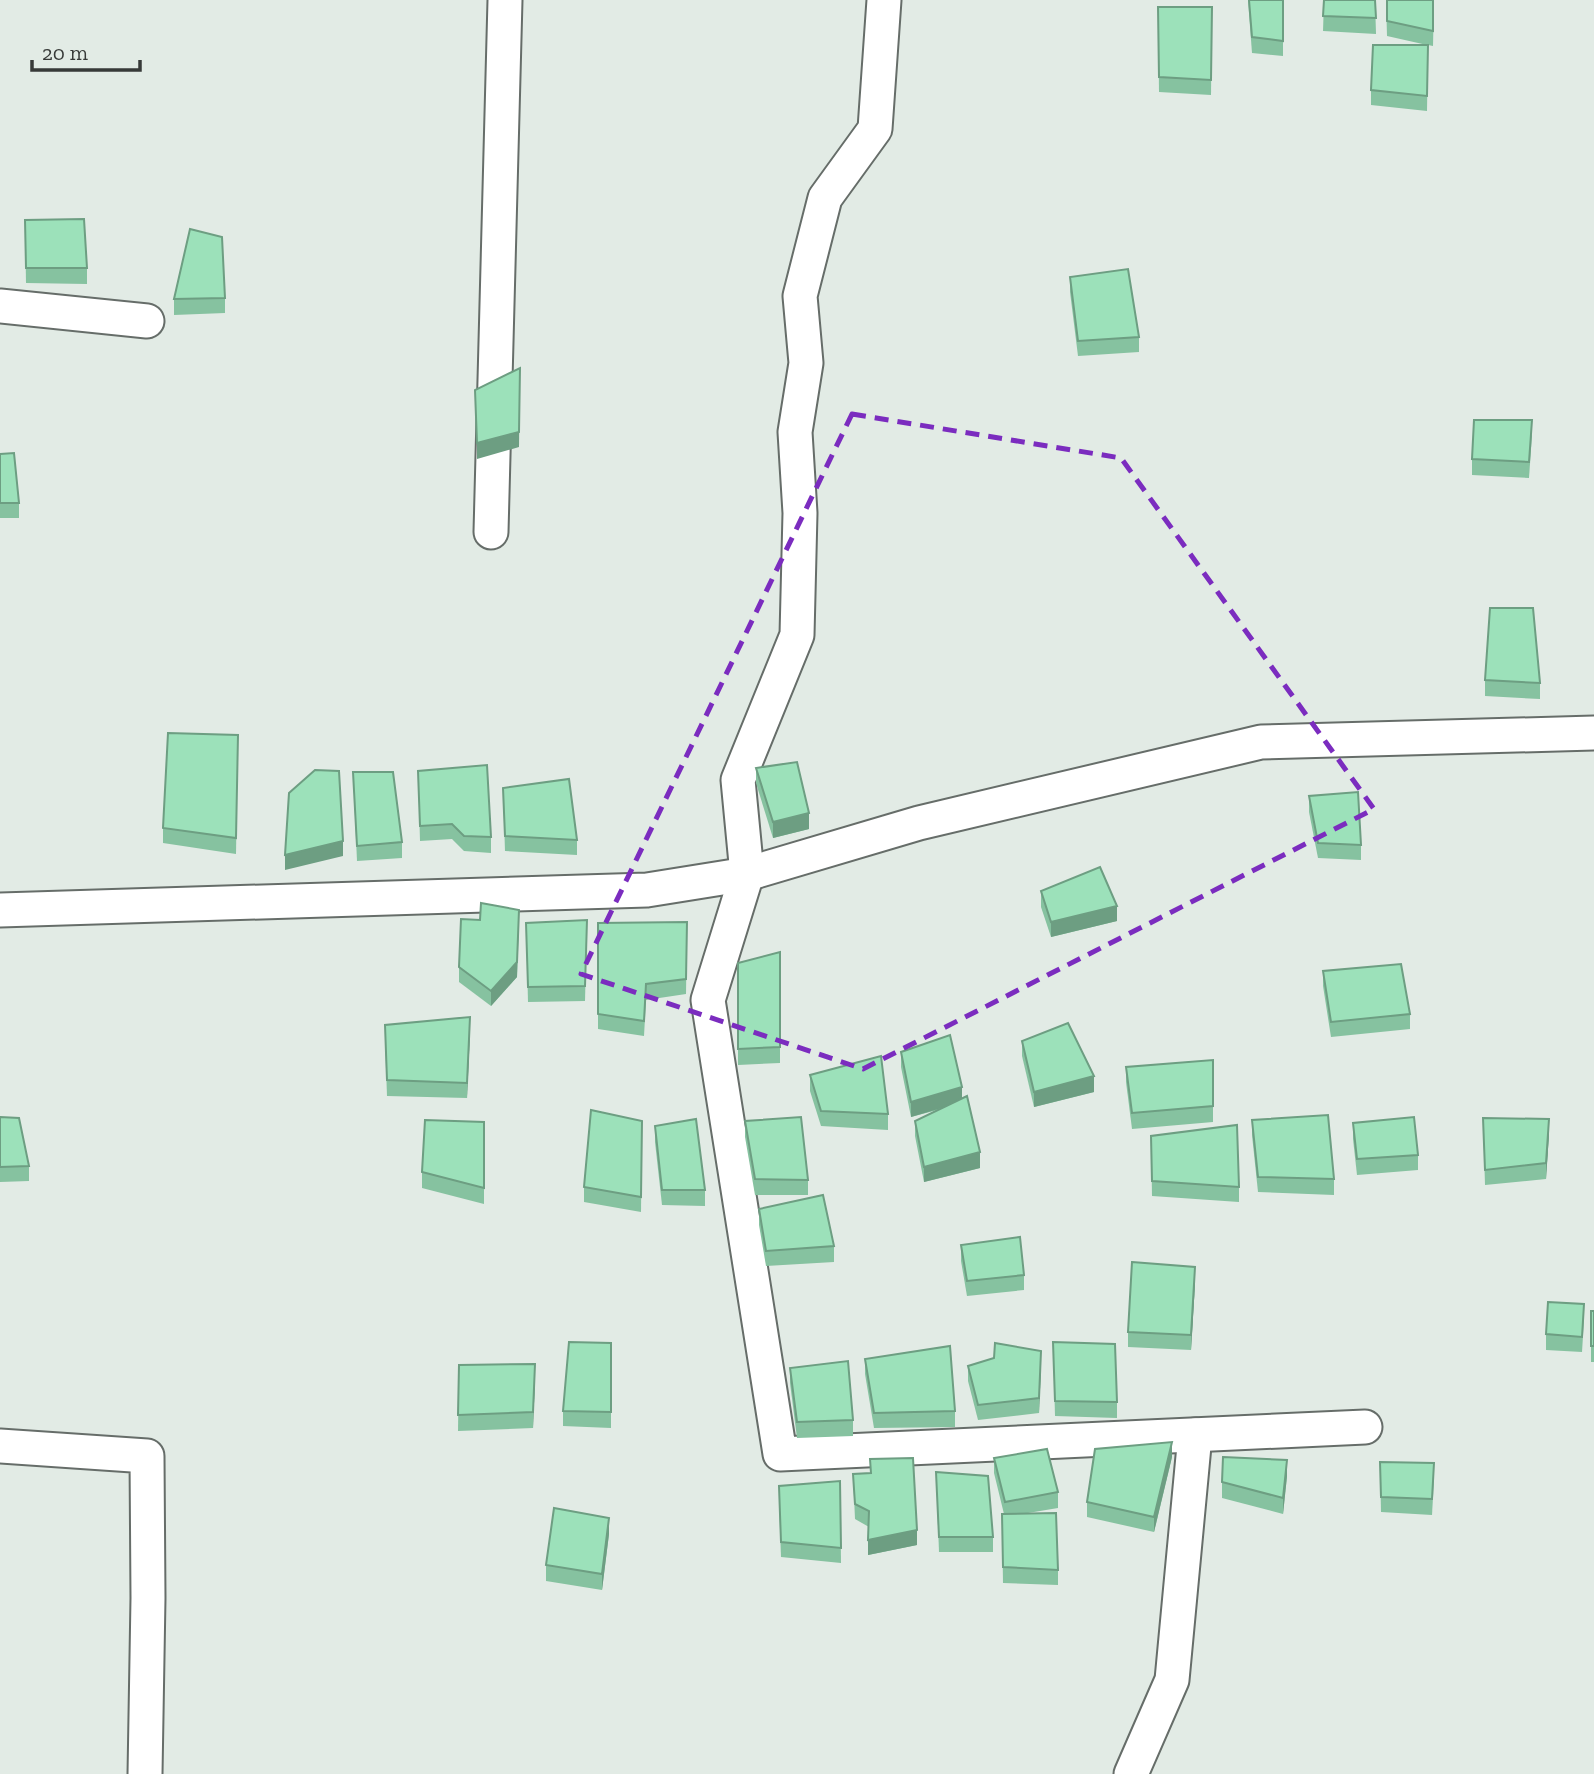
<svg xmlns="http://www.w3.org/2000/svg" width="1594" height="1774" font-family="'Zilla Slab',serif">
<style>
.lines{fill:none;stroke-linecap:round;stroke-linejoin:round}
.minor-casing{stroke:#666d69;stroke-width:37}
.minor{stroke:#fff;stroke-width:33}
.wall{fill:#86c2a0}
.shaded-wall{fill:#6d9e82}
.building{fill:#9ce1ba;stroke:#6d9e82;stroke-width:2}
.marked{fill:none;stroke:#7b2cbf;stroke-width:5;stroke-dasharray:14 9;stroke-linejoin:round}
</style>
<rect width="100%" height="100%" fill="#e2ebe5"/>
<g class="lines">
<defs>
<g id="minor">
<polyline points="884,0 875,129 825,198 800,296 806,363 795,432 800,513 797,635 738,780 747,874 708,1000 780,1454 1365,1427"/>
<polyline points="0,306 147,321"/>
<polyline points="491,532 505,0"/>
<polyline points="0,910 647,890 747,874 919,823 1261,742 1594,733"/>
<polyline points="0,1446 147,1456 148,1598 145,1774"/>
<polyline points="1131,1774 1172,1680 1195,1435"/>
</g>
</defs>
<use href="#minor" class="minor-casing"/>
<use href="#minor" class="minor"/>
</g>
<g class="wall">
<polygon points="1248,0 1283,0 1283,56 1252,53"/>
<polygon points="1324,0 1375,0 1376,34 1323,31"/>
<polygon points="1386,0 1434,0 1433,46 1428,45 1427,111 1371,105 1371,90 1427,45 1387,36"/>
<polygon points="1158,7 1212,7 1211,95 1159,92"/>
<polygon points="25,220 87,268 87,284 26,283"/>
<polygon points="1070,277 1139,337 1139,352 1078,356 1070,292"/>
<polygon points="225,298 225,313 174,315 174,299"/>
<polygon points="1532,435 1529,478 1472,475 1472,459"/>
<polygon points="0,454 19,503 19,518 0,518"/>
<polygon points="1485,680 1540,683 1540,699 1485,696"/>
<polygon points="238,735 236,854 163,843 163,828"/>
<polygon points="756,768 809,829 773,838 756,783"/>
<polygon points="418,771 491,837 491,853 464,851 452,839 420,841"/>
<polygon points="353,772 402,842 402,858 357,861"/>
<polygon points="503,788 577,840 577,855 505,851"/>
<polygon points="1309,796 1361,845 1361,860 1318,858 1309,812"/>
<polygon points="1041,891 1117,921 1051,937 1041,907"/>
<polygon points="587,920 585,1001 528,1002 526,923"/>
<polygon points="687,922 686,994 646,1000 644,1036 598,1029 598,923"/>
<polygon points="519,925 517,977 491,1006 459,982 459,967"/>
<polygon points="780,952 780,1063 738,1065 738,963"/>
<polygon points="1323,971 1410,1014 1410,1029 1331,1037 1323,986"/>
<polygon points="470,1032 467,1098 387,1096 385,1040"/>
<polygon points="1022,1041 1094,1092 1034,1107 1022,1056"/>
<polygon points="901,1052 962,1099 980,1168 924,1182 915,1136 915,1121 941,1109 911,1117 901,1067"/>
<polygon points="1213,1060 1213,1122 1132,1129 1126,1082 1126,1067"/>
<polygon points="810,1075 888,1114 888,1130 821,1126 810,1091"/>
<polygon points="0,1117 29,1166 29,1181 0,1182"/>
<polygon points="1483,1118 1549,1134 1546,1179 1485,1185"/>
<polygon points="1252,1120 1334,1179 1334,1195 1258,1192 1252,1135"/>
<polygon points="642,1121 641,1212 584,1202 584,1187"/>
<polygon points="745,1121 808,1180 808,1195 755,1195 745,1137"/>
<polygon points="484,1122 484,1204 422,1188 422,1172"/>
<polygon points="1353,1123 1418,1155 1418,1170 1357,1175 1353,1139"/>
<polygon points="655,1126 705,1190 705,1206 662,1205 655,1142"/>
<polygon points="1151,1136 1239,1187 1239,1202 1152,1196"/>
<polygon points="759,1209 834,1246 834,1262 766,1266 759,1225"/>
<polygon points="961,1245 1024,1275 1024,1290 967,1296 961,1261"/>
<polygon points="1195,1283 1191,1350 1128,1347 1128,1332"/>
<rect x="1591" y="1311" width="3" height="51"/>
<polygon points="1584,1319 1582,1352 1546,1350 1546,1334"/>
<polygon points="1053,1342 1117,1402 1117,1418 1055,1416"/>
<polygon points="611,1343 611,1428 563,1426 563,1411"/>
<polygon points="994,1358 1041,1366 1039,1413 978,1420 968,1381 968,1366"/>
<polygon points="865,1359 955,1411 955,1427 874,1428 865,1374"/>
<polygon points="459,1365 535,1379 533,1428 458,1431"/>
<polygon points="790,1368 853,1420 853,1436 797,1438 790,1383"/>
<polygon points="1172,1457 1154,1532 1087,1517 1087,1502"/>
<polygon points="994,1458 1058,1492 1058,1508 1028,1513 1058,1570 1058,1585 1003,1583 1002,1514 1004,1514 994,1473"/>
<polygon points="870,1459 917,1545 868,1555 869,1527 855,1519 853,1474 870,1473"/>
<polygon points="1380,1462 1434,1479 1432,1515 1381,1512"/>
<polygon points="936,1472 993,1537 993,1552 939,1552"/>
<polygon points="1287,1476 1283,1514 1222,1498 1222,1482"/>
<polygon points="840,1481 841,1563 781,1557 779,1501"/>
<polygon points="609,1534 602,1590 546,1581 546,1565"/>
</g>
<g class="shaded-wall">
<polygon points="520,368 519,447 477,459 477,443"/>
<polygon points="809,813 809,829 773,838 773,822"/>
<polygon points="343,841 343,856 285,870 285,855"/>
<polygon points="1117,906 1117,921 1051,937 1051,922"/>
<polygon points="519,910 517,977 491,1006 491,991"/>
<polygon points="470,1017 470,1032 467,1098 467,1083"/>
<polygon points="1094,1076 1094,1092 1034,1107 1034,1092"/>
<polygon points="962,1087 962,1102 911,1117 911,1102"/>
<polygon points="1549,1119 1549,1134 1546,1179 1546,1163"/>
<polygon points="980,1152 980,1168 924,1182 924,1167"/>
<polygon points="1195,1267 1195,1283 1191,1350 1191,1335"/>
<polygon points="1041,1351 1041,1366 1039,1413 1039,1398"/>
<polygon points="535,1364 535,1379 533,1428 533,1412"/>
<polygon points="1172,1442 1172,1457 1154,1532 1154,1517"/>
<polygon points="1287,1460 1287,1476 1283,1514 1283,1498"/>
<polygon points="609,1518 609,1534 602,1590 602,1574"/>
<polygon points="917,1530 917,1545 868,1555 868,1540"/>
</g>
<g class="building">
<polygon points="1249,0 1283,0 1283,41 1252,37"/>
<polygon points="1324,0 1375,0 1376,18 1323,16"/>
<polygon points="1387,0 1433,0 1433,31 1387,21"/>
<polygon points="1158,7 1212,7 1211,80 1159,77"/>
<polygon points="1373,45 1428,45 1427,96 1371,90"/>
<polygon points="84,219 87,268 26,268 25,220"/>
<polygon points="190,229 222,237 225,298 174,299"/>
<polygon points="1128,269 1139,337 1078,341 1070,277"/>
<polygon points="520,368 519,432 477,443 475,390"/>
<polygon points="1474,420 1532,420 1529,462 1472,459"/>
<polygon points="14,453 19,503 0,503 0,454"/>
<polygon points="1490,608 1533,608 1540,683 1485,680"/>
<polygon points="168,733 238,735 236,838 163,828"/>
<polygon points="797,762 809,813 773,822 756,768"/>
<polygon points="487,765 491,837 464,836 452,824 420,826 418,771"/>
<polygon points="315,770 339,771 343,841 285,855 289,793"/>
<polygon points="353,772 393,772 402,842 357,846"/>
<polygon points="569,779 577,840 505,836 503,788"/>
<polygon points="1358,792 1361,845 1318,843 1309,796"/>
<polygon points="1100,867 1117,906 1051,922 1041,891"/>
<polygon points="481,903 519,910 517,962 491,991 459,967 461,919 480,920"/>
<polygon points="587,920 585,986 528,987 526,923"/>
<polygon points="687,922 686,979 646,984 644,1021 598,1014 598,923"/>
<polygon points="780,952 780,1047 738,1049 738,963"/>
<polygon points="1401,964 1410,1014 1331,1022 1323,971"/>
<polygon points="470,1017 467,1083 387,1080 385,1025"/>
<polygon points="1068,1023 1094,1076 1034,1092 1022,1041"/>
<polygon points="950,1035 962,1087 911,1102 901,1052"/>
<polygon points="881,1056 888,1114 821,1111 810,1075"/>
<polygon points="1213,1060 1213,1106 1132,1113 1126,1067"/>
<polygon points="967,1096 980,1152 924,1167 915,1121"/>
<polygon points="591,1110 642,1121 641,1197 584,1187"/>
<polygon points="1328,1115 1334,1179 1258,1177 1252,1120"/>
<polygon points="0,1117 19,1118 29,1166 0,1167"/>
<polygon points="801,1117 808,1180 755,1179 745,1121"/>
<polygon points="1414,1117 1418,1155 1357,1159 1353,1123"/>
<polygon points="1483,1118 1549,1119 1546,1163 1485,1170"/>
<polygon points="696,1119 705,1190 662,1190 655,1126"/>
<polygon points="425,1120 484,1122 484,1188 422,1172"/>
<polygon points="1237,1125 1239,1187 1152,1181 1151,1136"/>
<polygon points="823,1195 834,1246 766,1251 759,1209"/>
<polygon points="1020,1237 1024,1275 967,1281 961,1245"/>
<polygon points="1132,1262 1195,1267 1191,1335 1128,1332"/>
<polygon points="1548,1302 1584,1304 1582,1337 1546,1334"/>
<rect x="1591" y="1311" width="3" height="35"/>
<polygon points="569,1342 611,1343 611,1412 563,1411"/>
<polygon points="1053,1342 1115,1344 1117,1402 1055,1401"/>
<polygon points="995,1343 1041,1351 1039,1398 978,1405 968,1366 994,1358"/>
<polygon points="950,1346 955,1411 874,1413 865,1359"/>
<polygon points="848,1361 853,1420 797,1422 790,1368"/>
<polygon points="535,1364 533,1412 458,1415 459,1365"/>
<polygon points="1172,1442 1154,1517 1087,1502 1095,1449"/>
<polygon points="1047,1449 1058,1492 1005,1502 994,1458"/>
<polygon points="1223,1457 1287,1460 1283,1498 1222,1482"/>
<polygon points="913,1458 917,1530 868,1540 869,1511 855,1504 853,1474 871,1473 870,1459"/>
<polygon points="1380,1462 1434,1463 1432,1499 1381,1497"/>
<polygon points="936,1472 988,1476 993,1537 939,1537"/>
<polygon points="840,1481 841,1548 781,1542 779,1486"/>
<polygon points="554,1508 609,1518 602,1574 546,1565"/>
<polygon points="1056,1513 1058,1570 1003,1567 1002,1514"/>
</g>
<path class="marked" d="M852,414L1121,458L1374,809L863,1069L581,974Z"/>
<path d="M32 60v10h108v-10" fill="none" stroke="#373a38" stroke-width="3.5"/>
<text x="42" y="60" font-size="21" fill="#373a38" stroke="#e2ebe5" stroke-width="5" paint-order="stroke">20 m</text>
</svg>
